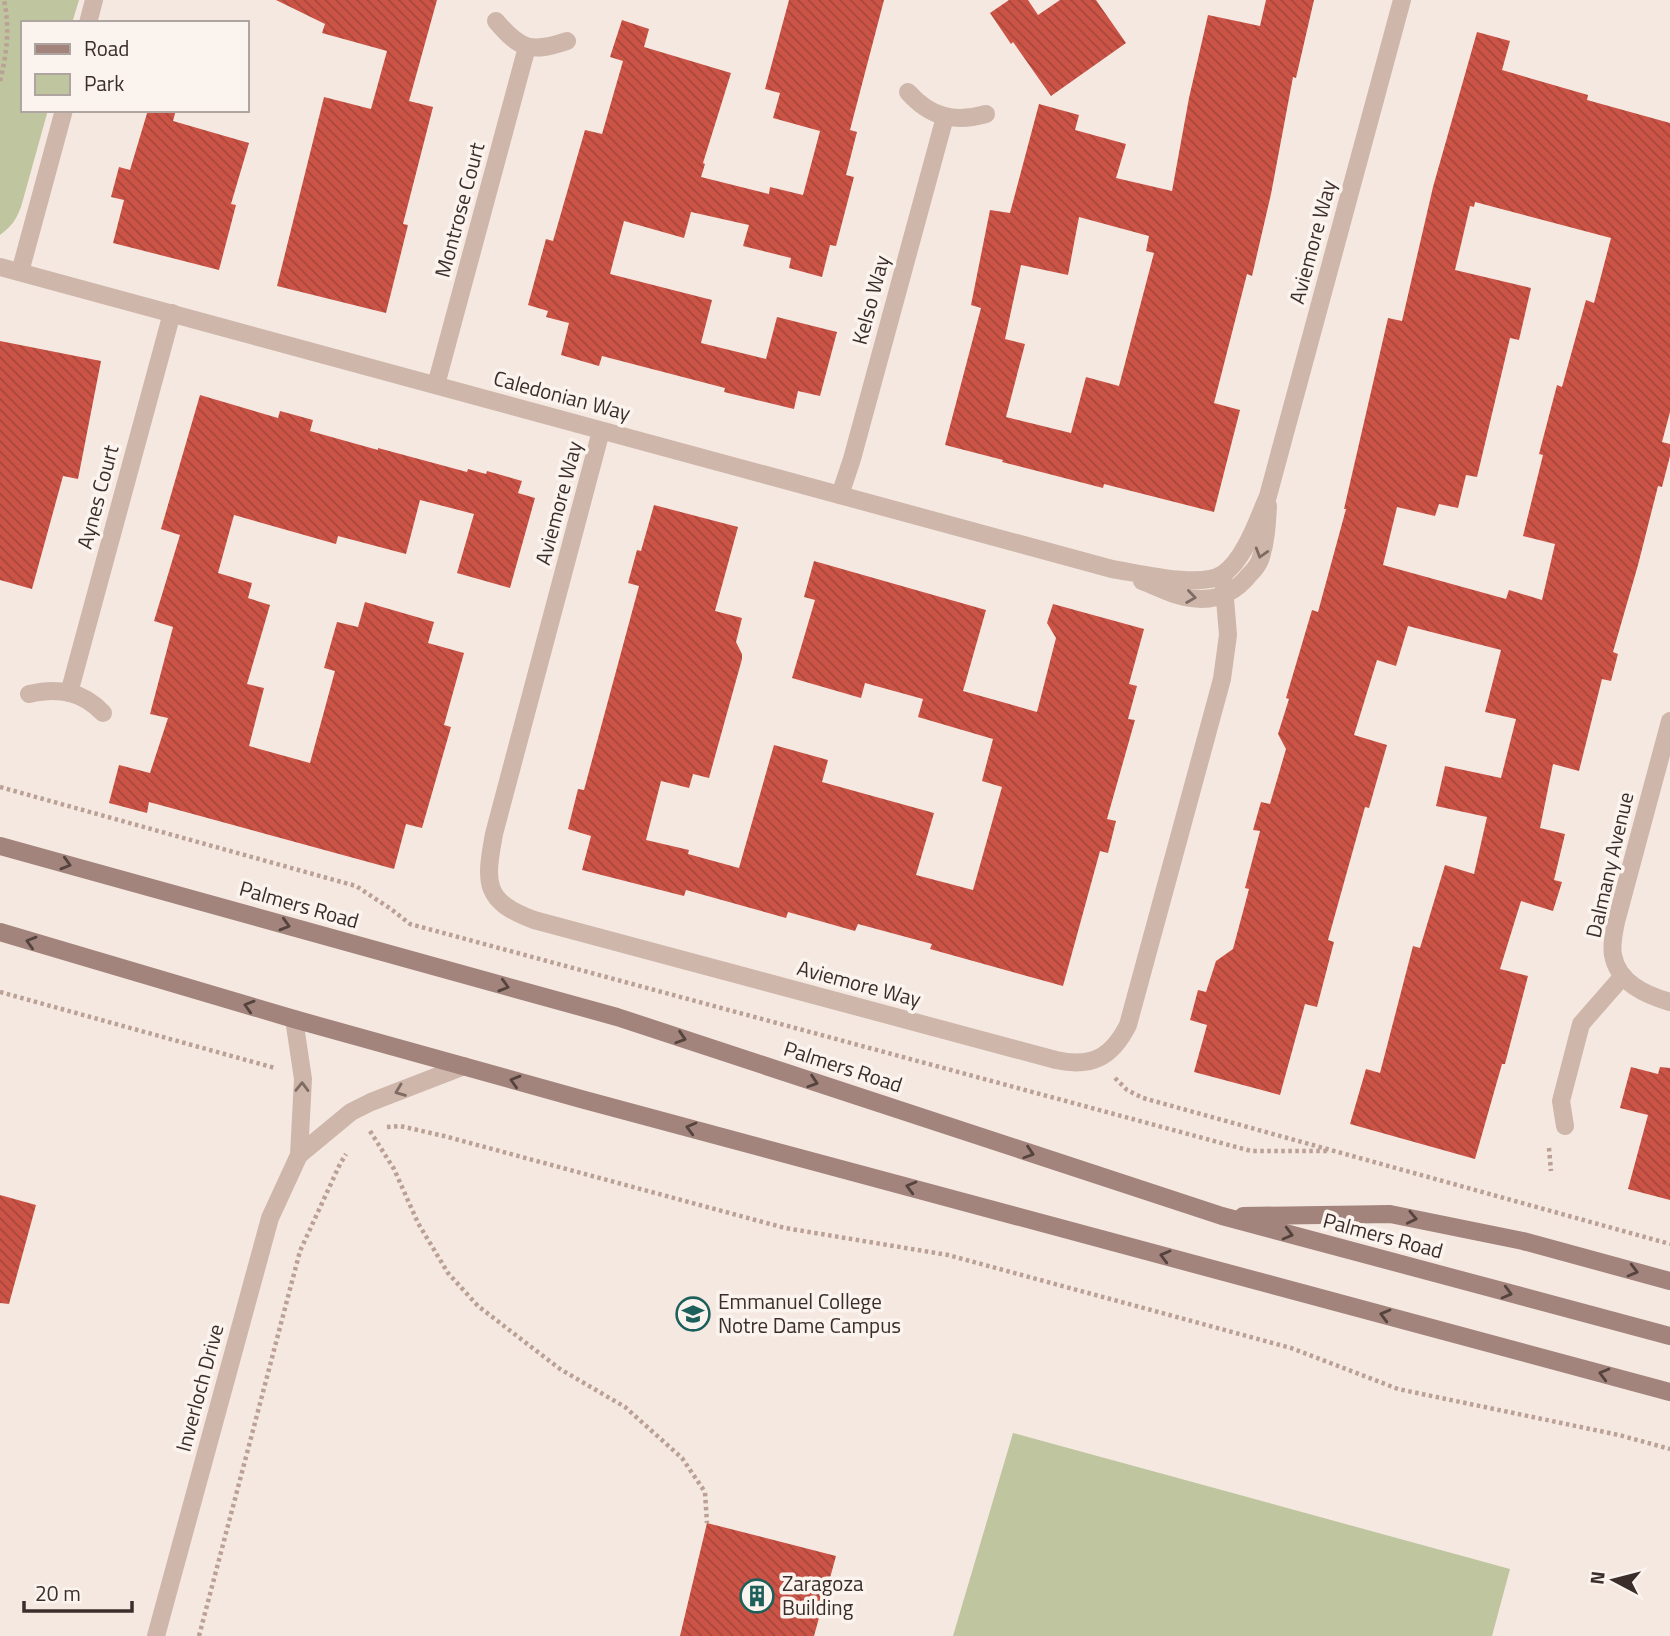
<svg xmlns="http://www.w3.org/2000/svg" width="1670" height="1636" font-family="'Titillium Web',sans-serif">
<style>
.park{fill:#bec59f}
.building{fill:url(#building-back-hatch);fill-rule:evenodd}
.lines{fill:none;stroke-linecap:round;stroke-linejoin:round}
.path{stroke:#baa095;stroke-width:4.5;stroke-dasharray:3.5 3.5;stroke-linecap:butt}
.lane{stroke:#ceb6ab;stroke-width:18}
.street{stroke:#ceb6ab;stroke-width:18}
.secondary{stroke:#a2847c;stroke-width:18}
.oneway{stroke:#7d6b64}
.oneway2{stroke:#55433e}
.labels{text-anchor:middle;stroke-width:7;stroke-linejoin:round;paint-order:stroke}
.street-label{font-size:21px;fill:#3b2d2a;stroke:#fbf3ee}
.poi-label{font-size:21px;fill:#3b2d2a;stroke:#fbf3ee;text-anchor:start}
</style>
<defs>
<pattern id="building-back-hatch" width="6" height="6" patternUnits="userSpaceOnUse" patternTransform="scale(1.75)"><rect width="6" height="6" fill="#cc5447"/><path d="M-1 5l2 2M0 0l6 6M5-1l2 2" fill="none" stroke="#a7463b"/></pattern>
</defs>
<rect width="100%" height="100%" fill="#f5e8e0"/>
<g class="park">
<path d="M0,0H79L72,23H23V110H48L21,207C16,220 11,227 0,235Z"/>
<polygon points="1013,1433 1510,1569 1492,1636 953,1636"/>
</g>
<g class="building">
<polygon points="276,0 437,0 409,101 433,107 403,224 408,225 386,313 277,286 324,97 371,109 387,51 322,33 325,24"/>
<polygon points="789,0 884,0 850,130 857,132 846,175 854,177 836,246 830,245 822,277 789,268 791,258 743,246 749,225 691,212 684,238 624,221 610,274 712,300 701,343 766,359 777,317 837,332 820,396 798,391 794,409 724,392 725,388 602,356 599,366 561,355 569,323 546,317 548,311 528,305 546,239 553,241 585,130 602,134 623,61 610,57 622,20 649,29 644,47 731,73 703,163 705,164 701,177 769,194 770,187 803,195 820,131 773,118 780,93 765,89"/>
<polygon points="1009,0 1028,0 1038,15 1060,0 1096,0 1126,43 1051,96 1013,42 1011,44 990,13"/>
<path d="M1266,0H1314L1296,78L1293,77L1271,194L1252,276L1247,274L1214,403L1240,410L1214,512L1104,484L1103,488L1002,462L1003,460L945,445L981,308L971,305L990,210L1010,213L1039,104L1079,115L1075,130L1126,144L1116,178L1172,191L1189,98L1208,15L1260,26ZM1079,217L1149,236L1146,251L1154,253L1119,386L1086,377L1071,433L1006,417L1025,344L1005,339L1021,265L1068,275Z"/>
<path d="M1477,32L1510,41L1502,70L1588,95L1587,100L1670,123V412L1662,442L1670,444V456L1662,487L1658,486L1638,565L1613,652L1618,654L1611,681L1602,679L1579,771L1553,764L1540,828L1565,834L1554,880L1562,882L1553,911L1521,901L1500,969L1528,976L1505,1064H1502L1475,1159L1350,1124L1366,1069L1380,1073L1413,946L1420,948L1445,865L1474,874L1487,817L1436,806L1445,766L1501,778L1516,719L1485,712L1501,650L1408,626L1396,666L1377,660L1354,735L1387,745L1369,808L1365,807L1328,940L1334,942L1317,1007L1305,1004L1280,1095L1194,1072L1207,1025L1190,1020L1198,990L1206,992L1216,961L1233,949L1249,889L1245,888L1260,831L1253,830L1261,802L1270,804L1286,749L1278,734L1289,699L1286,698L1312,610L1318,612L1346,509H1344L1388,318L1402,321L1433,187ZM1475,202L1611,238L1594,303L1586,300L1562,387L1557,385L1539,454L1543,455L1523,536L1555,544L1542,600L1509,590L1506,599L1383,565L1397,507L1435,516L1439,504L1458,508L1466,475L1477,477L1510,338L1519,340L1531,288L1455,270L1470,206L1474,207Z"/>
<polygon points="148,110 176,110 173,121 249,143 231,204 236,205 219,270 113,243 124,200 111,197 119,167 130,170"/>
<polygon points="0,341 101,361 78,479 63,476 32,589 0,580"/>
<polygon points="200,395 278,418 280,411 313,420 310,431 378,450 378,448 467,472 468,469 486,474 487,471 522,481 518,493 535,498 510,588 457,573 474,514 420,500 406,554 338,536 336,544 234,515 218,573 252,583 248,598 270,605 247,684 264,688 249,746 310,763 335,671 324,668 337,622 358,627 365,602 434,622 428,643 464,653 444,725 451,727 422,828 406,824 394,869 149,802 147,813 109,803 119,765 150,773 168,718 150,714 173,627 154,621 180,535 161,529"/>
<polygon points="654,505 738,527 715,611 742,618 736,642 742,654 742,659 709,778 693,774 689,788 661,781 646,840 689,850 688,854 739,868 774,745 828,760 822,782 934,813 916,875 973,890 1002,787 982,781 993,739 918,717 923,699 865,683 861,698 792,678 815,600 804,597 814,561 986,610 963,691 1037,712 1056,638 1047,623 1053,604 1144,629 1129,684 1137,686 1128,719 1135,720 1107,819 1116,821 1108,853 1100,851 1063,986 930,949 932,944 858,924 855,931 788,912 786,918 686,890 684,896 582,870 591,836 568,829 578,789 584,790 639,586 628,583 637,550 641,551"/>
<polygon points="1631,1067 1658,1074 1660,1067 1670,1068 1670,1200 1628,1189 1648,1115 1620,1108"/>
<polygon points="0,1195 36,1205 9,1304 0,1303"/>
<polygon points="707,1523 836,1556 814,1636 680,1636"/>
</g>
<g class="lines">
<g class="path">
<path d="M0,81C7,53 10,28 4,0"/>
<polyline points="0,787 356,886 391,909 410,924 1251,1151 1329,1151"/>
<polyline points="0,992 275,1068"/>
<polyline points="1115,1078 1127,1090 1143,1098 1670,1244"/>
<polyline points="387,1127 400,1126 444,1136 785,1228 948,1255 1291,1348 1398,1389 1619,1435 1670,1449"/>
<polyline points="370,1131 394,1169 418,1223 448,1273 478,1306 560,1369 625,1407 682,1458 705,1492 707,1523"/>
<polyline points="1549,1148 1551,1171"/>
<polyline points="199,1636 300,1251 340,1164 346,1154"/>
</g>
<polyline class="lane" points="1565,1126 1561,1101 1581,1024 1623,976"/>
<g class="street">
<path d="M496,21C520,50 532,53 567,41"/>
<polyline points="88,23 94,0"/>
<path d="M908,92C930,117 954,123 986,114"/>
<path d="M0,267L1112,569C1138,573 1201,589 1223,574C1245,559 1258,519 1268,496L1402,0"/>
<polyline points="20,272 64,110"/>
<polyline points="436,385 527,47"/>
<path d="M601,431L494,834C485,883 483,901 534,920L1056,1060C1092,1068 1112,1057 1128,1025L1222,679L1228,635L1223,575"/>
<polyline points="840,495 852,459 945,117"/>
<path d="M1142,581C1153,585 1165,591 1177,595C1207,604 1231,598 1250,574C1254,570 1258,565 1260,560C1266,543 1267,524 1268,506"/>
<polyline points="69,693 172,313"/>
<path d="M29,694C58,687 82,691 103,713"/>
<path d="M1670,721L1616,922C1614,932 1611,944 1613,955C1618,983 1646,995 1670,1002"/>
<polyline points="299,1155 351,1112 371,1102 464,1066"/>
<polyline points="156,1636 270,1218 299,1155 303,1079 294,1019"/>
</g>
<g class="secondary">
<polyline points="0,846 617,1017 1222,1216 1670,1336"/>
<polyline points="0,932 294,1019 581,1099 1670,1392"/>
<polyline points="1243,1216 1390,1214 1523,1241 1670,1281"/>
</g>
</g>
<defs><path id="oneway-chevron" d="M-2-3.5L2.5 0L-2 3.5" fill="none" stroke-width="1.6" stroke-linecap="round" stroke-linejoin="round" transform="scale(1.75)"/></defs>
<g class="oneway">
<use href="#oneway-chevron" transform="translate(1261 553) rotate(107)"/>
<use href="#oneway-chevron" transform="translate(1191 597) rotate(8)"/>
<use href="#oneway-chevron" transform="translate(302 1087) rotate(-89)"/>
<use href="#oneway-chevron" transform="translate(400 1091) rotate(159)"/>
</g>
<g class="oneway2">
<use href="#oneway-chevron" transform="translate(66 864) rotate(16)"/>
<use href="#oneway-chevron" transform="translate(285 925) rotate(16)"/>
<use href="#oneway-chevron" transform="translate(31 942) rotate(-164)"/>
<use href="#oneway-chevron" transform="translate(504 986) rotate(16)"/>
<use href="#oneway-chevron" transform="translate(249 1006) rotate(-164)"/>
<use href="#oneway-chevron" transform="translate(681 1038) rotate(18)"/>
<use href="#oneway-chevron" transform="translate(515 1081) rotate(-164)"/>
<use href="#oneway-chevron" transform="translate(813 1082) rotate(18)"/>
<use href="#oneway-chevron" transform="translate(691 1128) rotate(-165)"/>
<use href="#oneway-chevron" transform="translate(1029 1153) rotate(18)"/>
<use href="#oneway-chevron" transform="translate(911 1187) rotate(-165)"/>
<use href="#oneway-chevron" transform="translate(1412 1218) rotate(12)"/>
<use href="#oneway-chevron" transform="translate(1288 1234) rotate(15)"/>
<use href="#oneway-chevron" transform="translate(1165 1256) rotate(-165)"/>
<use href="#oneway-chevron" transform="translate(1633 1271) rotate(15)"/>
<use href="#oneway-chevron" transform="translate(1507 1293) rotate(15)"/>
<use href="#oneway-chevron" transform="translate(1385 1315) rotate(-165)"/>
<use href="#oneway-chevron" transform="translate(1604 1374) rotate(-165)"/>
</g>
<defs>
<symbol id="school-ring" viewBox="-11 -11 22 22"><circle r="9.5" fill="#fbf3ee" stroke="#1d605b" stroke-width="1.5"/><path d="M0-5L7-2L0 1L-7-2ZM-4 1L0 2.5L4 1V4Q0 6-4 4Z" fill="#1d605b"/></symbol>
<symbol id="building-ring" viewBox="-11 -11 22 22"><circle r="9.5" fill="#fbf3ee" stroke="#1d605b" stroke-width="1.5"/><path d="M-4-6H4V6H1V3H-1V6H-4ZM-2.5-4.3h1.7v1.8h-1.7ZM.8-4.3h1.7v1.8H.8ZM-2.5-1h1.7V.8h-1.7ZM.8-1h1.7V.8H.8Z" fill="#1d605b"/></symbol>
</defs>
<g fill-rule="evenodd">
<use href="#school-ring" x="674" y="1295" width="38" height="38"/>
<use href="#building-ring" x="738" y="1577" width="38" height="38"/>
</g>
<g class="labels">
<g class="street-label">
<text transform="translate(460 210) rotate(-75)" y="7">Montrose Court</text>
<text transform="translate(1313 242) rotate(-75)" y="7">Aviemore Way</text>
<text transform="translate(871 300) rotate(-75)" y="7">Kelso Way</text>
<text transform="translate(562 396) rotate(15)" y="7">Caledonian Way</text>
<text transform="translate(98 497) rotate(-75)" y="7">Aynes Court</text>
<text transform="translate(559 503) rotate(-75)" y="7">Aviemore Way</text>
<text transform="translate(1610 865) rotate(-77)" y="7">Dalmany Avenue</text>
<text transform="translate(299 905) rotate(16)" y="7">Palmers Road</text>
<text transform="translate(859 984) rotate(15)" y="7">Aviemore Way</text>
<text transform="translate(843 1067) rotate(18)" y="7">Palmers Road</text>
<text transform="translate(1383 1236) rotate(15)" y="7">Palmers Road</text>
<text transform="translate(200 1388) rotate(-75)" y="7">Inverloch Drive</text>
</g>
<g class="poi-label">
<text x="718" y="1309">Emmanuel College<tspan x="718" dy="24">Notre Dame Campus</tspan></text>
<text x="782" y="1591">Zaragoza<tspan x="782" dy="24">Building</tspan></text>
</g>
</g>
<rect x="21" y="21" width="228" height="91" fill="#fbf3ee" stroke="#aea4a0" stroke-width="2"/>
<rect x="35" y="44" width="35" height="10" fill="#a2847c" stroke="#aea4a0" stroke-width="2"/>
<text x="84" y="56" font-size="21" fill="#3b2d2a">Road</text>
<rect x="35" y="74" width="35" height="21" fill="#bec59f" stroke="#aea4a0" stroke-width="2"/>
<text x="84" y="91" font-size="21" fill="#3b2d2a">Park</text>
<g transform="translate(1614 1580) rotate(277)" stroke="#fbf3ee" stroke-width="5" paint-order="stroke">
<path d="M0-5L12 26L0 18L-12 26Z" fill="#3b2d2a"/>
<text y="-10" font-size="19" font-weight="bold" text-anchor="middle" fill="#3b2d2a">N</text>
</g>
<path d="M24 1601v10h108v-10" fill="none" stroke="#3b2d2a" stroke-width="3.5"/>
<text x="35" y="1601" font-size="21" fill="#3b2d2a" stroke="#fbf3ee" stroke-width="5" paint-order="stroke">20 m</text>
</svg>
